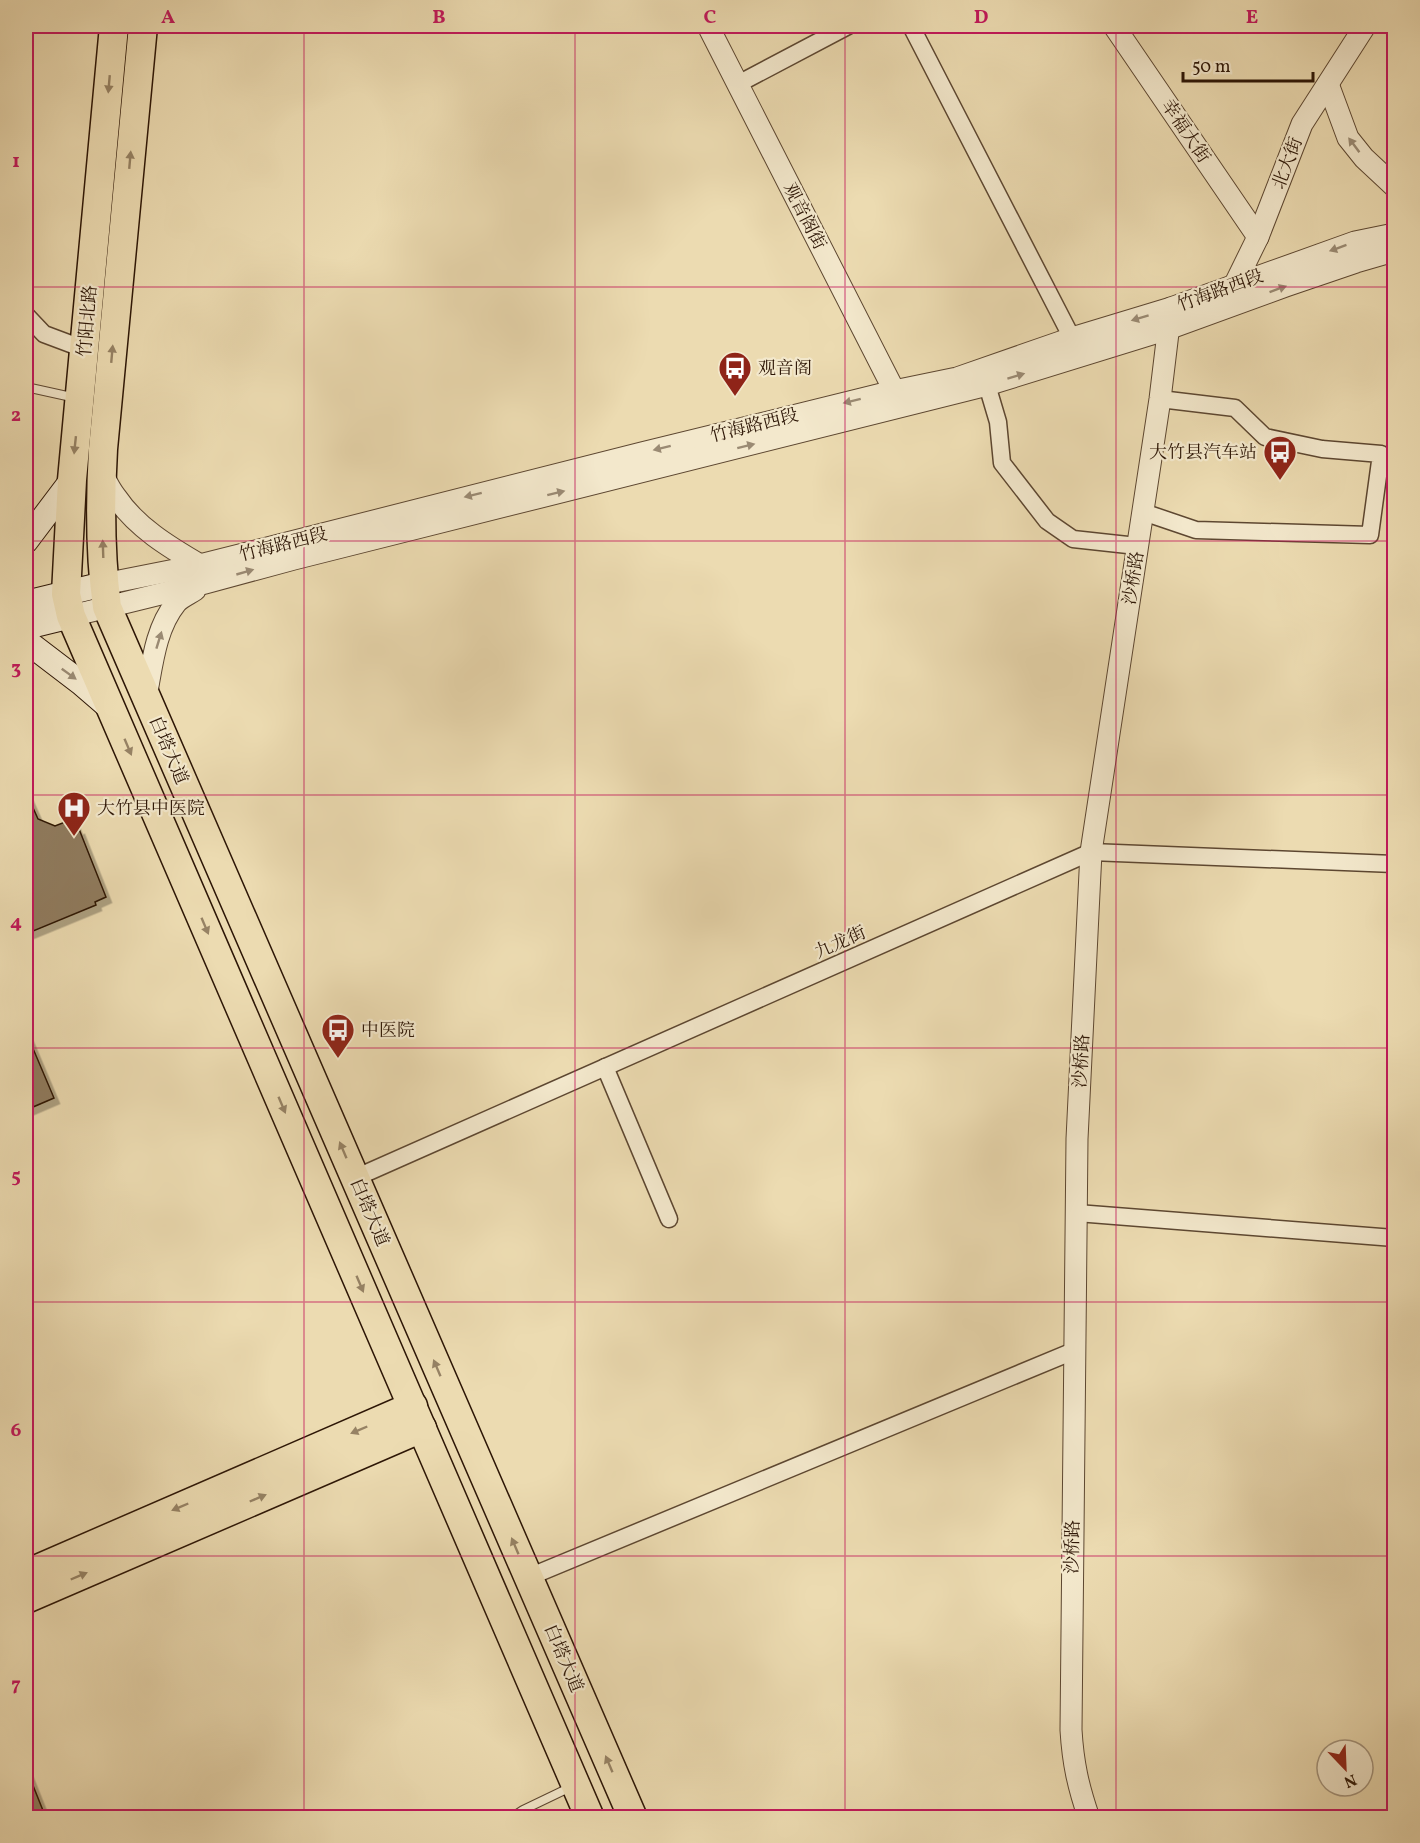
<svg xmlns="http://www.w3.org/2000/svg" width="1420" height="1843" font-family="Vollkorn,'Noto Serif SC',serif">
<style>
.building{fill:#907c5f;stroke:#2d1606;stroke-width:1.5;filter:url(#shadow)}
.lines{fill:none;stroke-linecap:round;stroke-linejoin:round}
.service-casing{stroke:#5d4731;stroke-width:10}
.minor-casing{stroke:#5d4731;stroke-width:19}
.tertiary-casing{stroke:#5d4731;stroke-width:23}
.secondary-casing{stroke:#2d1606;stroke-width:26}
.trunk-casing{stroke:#2d1606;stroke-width:31}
.service{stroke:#f3e8cc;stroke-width:8}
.minor{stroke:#f3e8cc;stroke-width:16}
.tertiary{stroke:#f3e8cc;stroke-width:21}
.secondary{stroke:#f3e8cc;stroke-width:24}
.trunk{stroke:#ecdbb1;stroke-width:28}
.oneway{fill:#968264}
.oneway2{fill:#9a8a73}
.grid{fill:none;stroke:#c2185b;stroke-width:1.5;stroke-opacity:0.55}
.labels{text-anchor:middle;stroke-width:4.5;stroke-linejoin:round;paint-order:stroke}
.street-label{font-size:18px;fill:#2d1606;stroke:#f3e8cc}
.poi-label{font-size:18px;fill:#2d1606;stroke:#f3e8cc;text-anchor:start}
.neatline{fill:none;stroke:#c2185b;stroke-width:2}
.grid-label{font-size:20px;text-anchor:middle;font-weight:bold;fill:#c2185b}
</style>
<defs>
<filter id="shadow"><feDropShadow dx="5.5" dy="5.5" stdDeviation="0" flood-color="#0004"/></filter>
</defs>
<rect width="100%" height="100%" fill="#ecdbb1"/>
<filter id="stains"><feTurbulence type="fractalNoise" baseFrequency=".00333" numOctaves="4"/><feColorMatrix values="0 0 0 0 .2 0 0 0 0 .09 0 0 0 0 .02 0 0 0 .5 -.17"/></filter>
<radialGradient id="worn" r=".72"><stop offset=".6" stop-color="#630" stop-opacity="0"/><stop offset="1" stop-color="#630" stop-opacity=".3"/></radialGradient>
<g class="building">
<polygon points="26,792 38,819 55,826 73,819 77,830 79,829 106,897 95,902 96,905 26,934"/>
<polygon points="26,1032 54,1098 26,1110"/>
<polygon points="26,1768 46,1818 26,1818"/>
</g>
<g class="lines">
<defs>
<g id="service">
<polyline points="26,387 76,398"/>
<polyline points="511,1818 523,1810 573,1786"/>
</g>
<g id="minor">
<polyline points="911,26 1072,338"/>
<polyline points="738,84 848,26"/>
<polyline points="26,315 44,334 84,349"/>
<polyline points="987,385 998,422 1002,463 1047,521 1073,539 1137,546"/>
<polyline points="1143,512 1196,530 1370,535 1381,454 1322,449 1265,437 1235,408 1160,399"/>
<polyline points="605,1067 669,1219"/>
<polyline points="355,1178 1091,852 1394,864"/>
<polyline points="1077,1213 1394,1238"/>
<polyline points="529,1577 1076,1350"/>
</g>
<g id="tertiary">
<polyline points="708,26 900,402"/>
<polyline points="1114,26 1258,237"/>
<polyline points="1328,84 1348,138 1364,158 1394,186"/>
<polyline points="1231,292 1258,237 1302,124 1365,26"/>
<path d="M102,473C106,481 110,490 116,497C136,527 169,547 200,565"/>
<polyline points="104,584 200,565 642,453 894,391 957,378 1072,338 1171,308 1355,242 1394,234"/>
<polyline points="71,616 205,583 294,559 987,385 1168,329 1286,286 1356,262 1394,251"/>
<path d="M146,697C152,666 155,629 176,603C180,598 189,594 195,590"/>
<path d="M1089,1818C1078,1786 1073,1763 1071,1730L1077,1139L1091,852L1160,399L1171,308"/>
</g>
<g id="secondary">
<polyline points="26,541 72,480"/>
<polyline points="26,603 104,584"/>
<polyline points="26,627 71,616"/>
<polyline points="26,641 81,683 110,708"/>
</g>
<g id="trunk">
<polyline points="114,26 72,480 66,594 71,616 590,1818"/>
<path d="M143,26L103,449C100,501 100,555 107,607L633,1818"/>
<polyline points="26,1574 413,1406"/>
<polyline points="26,1599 422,1428"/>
</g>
</defs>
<use href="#service" class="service-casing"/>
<use href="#minor" class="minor-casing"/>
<use href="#tertiary" class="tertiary-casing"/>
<use href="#secondary" class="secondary-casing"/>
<use href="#trunk" class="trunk-casing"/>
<use href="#service" class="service"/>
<use href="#minor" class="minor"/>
<use href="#tertiary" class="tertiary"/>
<use href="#secondary" class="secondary"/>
<use href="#trunk" class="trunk"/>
</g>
<defs><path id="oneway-solid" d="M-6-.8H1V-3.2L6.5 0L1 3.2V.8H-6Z" transform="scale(1.5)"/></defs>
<g class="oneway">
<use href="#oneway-solid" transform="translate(109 84) rotate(95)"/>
<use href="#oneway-solid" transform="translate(130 160) rotate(-85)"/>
<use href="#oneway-solid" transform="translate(112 354) rotate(-85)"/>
<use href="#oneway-solid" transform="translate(75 445) rotate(96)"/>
<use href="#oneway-solid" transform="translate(103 549) rotate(-92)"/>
<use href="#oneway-solid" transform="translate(128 747) rotate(67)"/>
<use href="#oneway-solid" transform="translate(205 926) rotate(67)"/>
<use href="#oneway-solid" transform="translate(282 1105) rotate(67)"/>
<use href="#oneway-solid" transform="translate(343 1150) rotate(-113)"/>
<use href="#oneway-solid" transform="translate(360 1284) rotate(67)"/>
<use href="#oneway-solid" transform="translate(437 1368) rotate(-113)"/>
<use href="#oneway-solid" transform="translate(359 1430) rotate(157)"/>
<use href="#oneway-solid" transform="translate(258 1498) rotate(-23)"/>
<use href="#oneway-solid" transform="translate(180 1507) rotate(157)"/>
<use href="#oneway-solid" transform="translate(515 1546) rotate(-113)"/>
<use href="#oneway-solid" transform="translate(79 1576) rotate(-23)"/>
<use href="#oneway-solid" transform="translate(609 1764) rotate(-113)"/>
</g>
<g class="oneway2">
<use href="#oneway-solid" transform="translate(1354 145) rotate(-127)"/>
<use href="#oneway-solid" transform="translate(1338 248) rotate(160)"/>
<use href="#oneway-solid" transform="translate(1278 289) rotate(-20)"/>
<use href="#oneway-solid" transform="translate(1140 318) rotate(163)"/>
<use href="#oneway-solid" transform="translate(1016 376) rotate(-17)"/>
<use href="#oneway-solid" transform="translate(852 401) rotate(166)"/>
<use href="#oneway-solid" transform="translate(746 446) rotate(-14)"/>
<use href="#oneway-solid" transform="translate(662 448) rotate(166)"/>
<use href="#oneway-solid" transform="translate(556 493) rotate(-14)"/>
<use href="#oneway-solid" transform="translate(473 495) rotate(166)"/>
<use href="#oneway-solid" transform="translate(245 572) rotate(-16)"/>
<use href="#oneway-solid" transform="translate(159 640) rotate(-73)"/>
<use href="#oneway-solid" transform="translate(69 674) rotate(36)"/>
</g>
<path class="grid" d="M304,26V1818M575,26V1818M845,26V1818M1116,26V1818M26,287H1394M26,541H1394M26,795H1394M26,1048H1394M26,1302H1394M26,1556H1394"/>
<defs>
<symbol id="bus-pin" viewBox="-11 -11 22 30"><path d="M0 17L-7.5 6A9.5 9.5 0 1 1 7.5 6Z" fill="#8f2418" stroke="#f3e8cc"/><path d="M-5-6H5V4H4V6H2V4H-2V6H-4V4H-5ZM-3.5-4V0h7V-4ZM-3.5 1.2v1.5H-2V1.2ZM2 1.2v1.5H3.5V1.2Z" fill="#fff"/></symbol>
<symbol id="hospital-pin" viewBox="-11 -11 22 30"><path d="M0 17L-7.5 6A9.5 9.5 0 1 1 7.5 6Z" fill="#8f2418" stroke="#f3e8cc"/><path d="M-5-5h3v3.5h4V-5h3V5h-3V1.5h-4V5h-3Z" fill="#fff"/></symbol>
</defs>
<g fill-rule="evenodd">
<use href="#bus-pin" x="716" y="349" width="38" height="52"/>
<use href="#bus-pin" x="1261" y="433" width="38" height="52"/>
<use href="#hospital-pin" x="55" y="789" width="38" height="52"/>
<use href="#bus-pin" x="319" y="1011" width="38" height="52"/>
</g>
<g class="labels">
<g class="street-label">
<text transform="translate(1186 131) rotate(56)" y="6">幸福大街</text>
<text transform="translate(1287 163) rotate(-69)" y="6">北大街</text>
<text transform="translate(805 216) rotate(63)" y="6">观音阁街</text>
<text transform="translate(1220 290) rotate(-20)" y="6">竹海路西段</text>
<text transform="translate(87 321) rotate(-85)" y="6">竹阳北路</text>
<text transform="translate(754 425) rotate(-14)" y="6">竹海路西段</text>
<text transform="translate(283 544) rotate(-14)" y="6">竹海路西段</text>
<text transform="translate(1133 578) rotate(-81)" y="6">沙桥路</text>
<text transform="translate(169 750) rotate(67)" y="6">白塔大道</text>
<text transform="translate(840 942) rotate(-24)" y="6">九龙街</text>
<text transform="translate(1081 1061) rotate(-87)" y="6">沙桥路</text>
<text transform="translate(370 1212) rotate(67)" y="6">白塔大道</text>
<text transform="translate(1072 1547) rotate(-89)" y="6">沙桥路</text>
<text transform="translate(564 1658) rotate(67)" y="6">白塔大道</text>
</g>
<g class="poi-label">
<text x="758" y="374">观音阁</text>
<text x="1257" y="458" text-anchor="end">大竹县汽车站</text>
<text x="97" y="814">大竹县中医院</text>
<text x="361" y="1036">中医院</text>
</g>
</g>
<rect width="1420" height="1843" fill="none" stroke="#ecdbb1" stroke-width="66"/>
<g transform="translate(1345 1768) rotate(157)"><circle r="28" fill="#f3e8cc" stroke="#a4947d" stroke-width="1.5"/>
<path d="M0-4.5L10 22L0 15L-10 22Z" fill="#8f2418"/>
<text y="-9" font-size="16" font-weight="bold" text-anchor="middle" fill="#2d1606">N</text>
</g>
<path d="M1183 72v9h130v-9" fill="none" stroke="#2d1606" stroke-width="3"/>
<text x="1192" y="72" font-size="18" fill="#2d1606" stroke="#f3e8cc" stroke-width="4.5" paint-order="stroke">50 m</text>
<rect x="33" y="33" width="1354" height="1777" class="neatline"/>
<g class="grid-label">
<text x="168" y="23">A</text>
<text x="439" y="23">B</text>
<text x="710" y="23">C</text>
<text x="981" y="23">D</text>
<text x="1252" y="23">E</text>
<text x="16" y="167">1</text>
<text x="16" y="421">2</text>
<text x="16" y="674">3</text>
<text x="16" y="928">4</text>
<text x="16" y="1182">5</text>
<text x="16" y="1436">6</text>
<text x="16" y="1690">7</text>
</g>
<rect width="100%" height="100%" filter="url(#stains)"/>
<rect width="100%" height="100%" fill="url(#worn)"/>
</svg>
